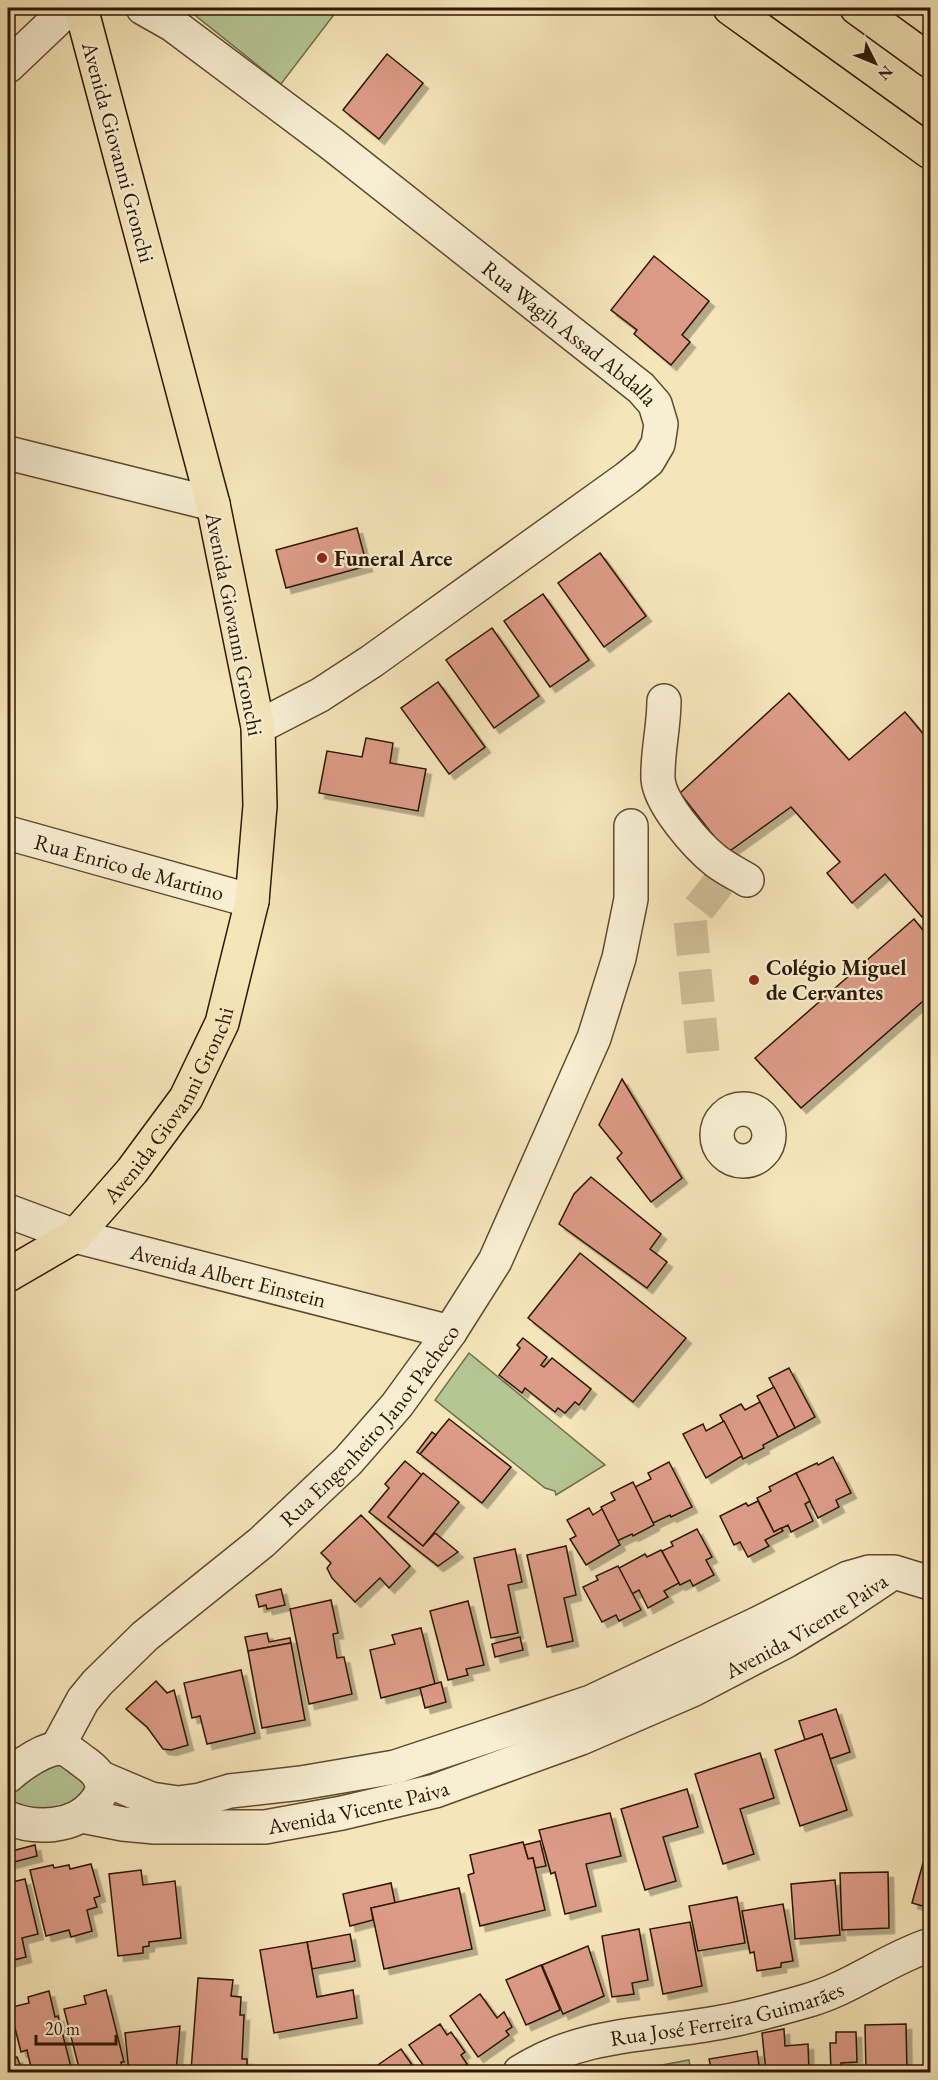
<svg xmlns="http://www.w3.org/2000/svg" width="938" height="2080" font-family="'EB Garamond',serif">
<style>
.green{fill:#b5c695;stroke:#726e4a;stroke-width:1.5}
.building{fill:#dc9b87;stroke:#2e1700;stroke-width:1.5;filter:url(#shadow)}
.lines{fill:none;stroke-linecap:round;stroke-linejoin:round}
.minor-tunnel{stroke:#cdbc94;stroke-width:33;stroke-dasharray:33 16;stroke-linecap:butt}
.minor-casing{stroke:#604a2e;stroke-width:36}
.major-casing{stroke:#2e1700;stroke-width:36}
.minor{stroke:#f8eed2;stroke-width:33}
.major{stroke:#f5e5b9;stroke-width:33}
.poi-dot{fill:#8f2418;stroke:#f8eed2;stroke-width:2}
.labels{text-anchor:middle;stroke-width:4.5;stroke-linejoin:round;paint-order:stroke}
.street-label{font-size:22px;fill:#2e1700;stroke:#f8eed2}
.poi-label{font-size:22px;font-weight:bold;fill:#2e1700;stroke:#f8eed2;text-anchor:start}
</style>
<defs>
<filter id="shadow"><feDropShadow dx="5.5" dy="5.5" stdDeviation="0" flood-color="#0004"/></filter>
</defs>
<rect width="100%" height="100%" fill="#f5e5b9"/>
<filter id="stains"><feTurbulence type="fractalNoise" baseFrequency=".00333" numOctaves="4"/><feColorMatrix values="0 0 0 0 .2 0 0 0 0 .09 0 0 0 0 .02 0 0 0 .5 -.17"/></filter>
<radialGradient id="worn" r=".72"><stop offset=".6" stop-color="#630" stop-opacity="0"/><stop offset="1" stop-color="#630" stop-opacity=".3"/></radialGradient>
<g class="green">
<polygon points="186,8 339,8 281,84"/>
<polygon points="469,1353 605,1465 556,1495 555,1491 545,1488 435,1400"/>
<polygon points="54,1761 81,1779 86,1787 81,1799 65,1811 19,1811 12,1800 13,1790"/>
<polygon points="689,2060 691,2072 625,2072"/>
</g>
<g class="building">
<polygon points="387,54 423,83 379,139 343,110"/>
<polygon points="654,256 709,301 682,335 690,342 671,365 634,334 637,330 611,310"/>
<polygon points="357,528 367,566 286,588 276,550"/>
<polygon points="600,553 646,616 604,647 558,583"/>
<polygon points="543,594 589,660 550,687 504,621"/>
<polygon points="492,628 539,696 494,728 446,660"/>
<polygon points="438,682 485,747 449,774 401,708"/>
<polygon points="789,693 849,760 905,712 930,742 930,910 922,917 885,874 852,903 827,873 840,862 791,807 727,853 680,793"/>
<polygon points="366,738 393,743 390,763 426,769 418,811 319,793 327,751 362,757"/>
<polygon points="914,919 930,939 930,995 801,1108 755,1058"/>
<polygon points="622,1079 682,1178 651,1202 617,1158 622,1153 599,1125"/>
<polygon points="591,1177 661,1234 650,1249 667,1262 647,1288 559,1224 574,1194"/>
<polygon points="580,1253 686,1338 633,1402 528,1318"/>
<polygon points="523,1338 547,1357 541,1365 544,1367 552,1358 591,1389 579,1405 575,1402 565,1413 558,1408 555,1412 525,1388 522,1393 499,1375 520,1348 517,1345"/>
<polygon points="789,1368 815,1417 795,1428 769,1378"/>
<polygon points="774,1387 795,1428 778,1437 757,1396"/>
<polygon points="760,1402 778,1437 763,1445 764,1448 743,1459 720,1415 741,1404 745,1410"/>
<polygon points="449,1419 511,1467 482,1503 420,1454"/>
<polygon points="724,1421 742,1456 706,1478 683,1434 703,1424 706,1431"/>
<polygon points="432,1432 436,1435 420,1454 417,1452"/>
<polygon points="833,1457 851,1493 836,1500 839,1507 818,1518 796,1473 817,1463 818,1465"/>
<polygon points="405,1461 422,1475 388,1517 423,1546 435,1533 458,1552 438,1566 369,1512 389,1488 385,1484"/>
<polygon points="669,1462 692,1507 671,1517 670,1515 653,1523 635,1487 651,1479 648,1473"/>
<polygon points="423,1473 459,1502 423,1546 388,1517"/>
<polygon points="796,1473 810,1501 805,1504 813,1521 791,1532 788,1525 774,1532 757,1498 771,1491 769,1487"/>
<polygon points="633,1482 654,1525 633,1536 632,1534 617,1541 601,1507 615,1500 611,1493"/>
<polygon points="758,1501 774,1532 781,1528 783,1531 765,1540 769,1546 748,1557 740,1542 734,1545 720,1516 746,1503 748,1506"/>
<polygon points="589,1508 593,1515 602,1509 620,1545 586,1565 570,1539 576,1536 567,1520"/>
<polygon points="361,1515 410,1566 389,1588 380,1578 355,1602 332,1578 327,1568 331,1563 321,1553"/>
<polygon points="697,1529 712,1557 706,1560 714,1575 693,1586 690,1580 680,1585 662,1551 673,1546 671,1542"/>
<polygon points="566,1546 576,1595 564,1598 573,1641 547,1647 527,1555"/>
<polygon points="515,1549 522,1582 508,1585 518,1633 491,1638 474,1558"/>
<polygon points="661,1550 679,1583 664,1591 668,1597 648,1608 639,1590 632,1594 619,1568 645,1554 647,1557"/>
<polygon points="618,1566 641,1610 619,1621 616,1615 602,1622 583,1587 598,1580 596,1576"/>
<polygon points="281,1589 285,1605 267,1609 266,1605 259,1607 256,1595"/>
<polygon points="331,1600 338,1633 333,1634 337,1658 344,1657 352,1694 309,1704 290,1609"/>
<polygon points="468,1601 484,1665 466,1669 468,1675 448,1680 430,1611"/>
<polygon points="421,1628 435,1684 381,1698 370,1650 395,1644 392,1635"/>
<polygon points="267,1633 269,1642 290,1638 291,1643 248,1651 245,1637"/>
<polygon points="520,1637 523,1650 495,1657 492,1644"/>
<polygon points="291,1643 305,1720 262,1728 248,1651"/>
<polygon points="241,1670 255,1733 207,1744 200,1716 192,1718 184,1683"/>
<polygon points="156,1681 167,1693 174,1690 188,1745 171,1750 163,1749 147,1727 126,1709"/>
<polygon points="441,1682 446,1702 425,1708 420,1688"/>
<polygon points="836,1709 850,1752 830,1759 822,1734 805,1740 799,1721"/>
<polygon points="822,1734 847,1810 800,1826 775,1750"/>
<polygon points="760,1753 774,1798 740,1809 754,1854 723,1864 695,1774"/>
<polygon points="687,1789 698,1827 663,1837 676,1881 645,1890 621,1809"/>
<polygon points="610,1813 621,1856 586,1864 596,1906 565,1914 555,1872 551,1874 539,1830"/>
<polygon points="540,1841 546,1866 535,1868 533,1858 528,1859 524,1845"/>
<polygon points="523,1842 528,1859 533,1858 545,1910 480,1926 468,1875 474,1873 470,1855"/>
<polygon points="35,1845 37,1856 10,1863 8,1852"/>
<polygon points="923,1863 930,1866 930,1908 912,1903"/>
<polygon points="91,1864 100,1896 94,1898 97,1907 87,1910 92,1931 71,1937 69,1930 46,1936 30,1870 53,1865 54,1868 69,1865 70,1869"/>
<polygon points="141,1870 143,1885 175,1881 181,1938 149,1942 149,1946 143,1947 143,1953 118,1956 109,1874"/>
<polygon points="888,1872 889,1928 842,1930 840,1873"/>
<polygon points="25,1879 38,1934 22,1938 26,1957 10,1961 8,1956 8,1883"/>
<polygon points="835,1880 840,1935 795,1939 791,1884"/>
<polygon points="391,1883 395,1903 371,1908 373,1920 350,1926 343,1894"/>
<polygon points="459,1888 472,1949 384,1969 371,1908"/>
<polygon points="737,1897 745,1943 698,1951 689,1906"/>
<polygon points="783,1904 793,1961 781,1963 781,1967 757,1971 754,1952 750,1953 742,1911"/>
<polygon points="690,1922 702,1986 663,1994 650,1929"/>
<polygon points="639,1929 648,1980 632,1983 634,1994 612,1997 602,1936"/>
<polygon points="350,1934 355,1961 312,1969 307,1942"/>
<polygon points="307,1942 317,1997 353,1990 357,2018 274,2033 260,1950"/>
<polygon points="588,1946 604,1996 563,2014 542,1965"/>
<polygon points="541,1965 560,2010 526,2025 506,1980"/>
<polygon points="198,1978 233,1980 231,1996 241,1997 240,2015 244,2015 242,2059 247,2059 247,2072 191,2071"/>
<polygon points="106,1990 124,2062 121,2062 123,2072 80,2072 64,2009 86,2004 84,1996"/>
<polygon points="49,1991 55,2017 58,2016 72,2071 32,2072 27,2050 21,2052 15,2028 13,2028 8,2008 29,2003 28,1997"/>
<polygon points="480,1994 497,2018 504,2012 512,2027 506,2031 509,2035 478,2057 450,2016"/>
<polygon points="440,2024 447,2035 451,2032 465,2052 461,2055 467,2064 456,2072 428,2072 409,2045"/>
<polygon points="906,2024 907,2072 866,2072 865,2025"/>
<polygon points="180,2026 176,2072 129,2072 125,2033"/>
<polygon points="784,2029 785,2046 808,2044 809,2072 766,2072 762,2033"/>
<polygon points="928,2031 930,2031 930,2050 925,2048"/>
<polygon points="836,2032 856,2032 857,2062 841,2063 841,2072 831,2072 830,2043 836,2043"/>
<polygon points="401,2049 417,2072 375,2072 372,2069"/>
<polygon points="757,2051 760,2072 712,2072 709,2059"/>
<polygon points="17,2057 23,2072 8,2072 8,2061"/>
</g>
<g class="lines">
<polyline class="minor-tunnel" points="703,1052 690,920 729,870"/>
<defs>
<g id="minor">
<path id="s1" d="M143,8L173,25L332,144L641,388L655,404L661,424L658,444L648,461L627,478L372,661L320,695L258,727"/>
<polyline points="8,66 69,8"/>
<polyline points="8,453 213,504"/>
<path d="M664,701C664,727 657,753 658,779C660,804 697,846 716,861C725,868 737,874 747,880"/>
<path id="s2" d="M8,833L252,901"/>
<circle cx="743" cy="1135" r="26"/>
<path id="s3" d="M8,1211L75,1236L450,1332"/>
<path id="s4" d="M57,1748L83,1700L97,1683L145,1636L262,1542L348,1461L397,1405L450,1332L495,1261L594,1038L619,958L631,899V826"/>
<path d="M8,1776C19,1766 49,1744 65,1749C72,1752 78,1758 84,1762C91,1767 100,1774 102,1783C103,1791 99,1798 94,1804C74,1829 34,1829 8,1818"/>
<polyline points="99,1777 151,1799 178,1803 200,1800 230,1791 301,1783 395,1767 591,1702 757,1624 848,1578 869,1572 894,1572 930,1583"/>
<path id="s5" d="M82,1816L123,1824L155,1827H265L342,1813L435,1791L581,1738L692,1690L786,1641L837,1610L885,1578"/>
<path id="s6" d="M520,2072C585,2031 650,2036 722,2022C750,2017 778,2009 806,2001C850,1989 887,1959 930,1945"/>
</g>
<g id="major">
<polyline points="730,8 930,152"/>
<polyline points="857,8 930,61"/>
<path id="s7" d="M8,1275L75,1236L132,1171L186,1098L222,1023L252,901L260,806L258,727L213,504L81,8"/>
</g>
</defs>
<use href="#minor" class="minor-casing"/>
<use href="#major" class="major-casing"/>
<use href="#minor" class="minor"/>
<use href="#major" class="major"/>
</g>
<g class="poi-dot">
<circle cx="322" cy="558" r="6"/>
<circle cx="754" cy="980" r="6"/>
</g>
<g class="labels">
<g class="street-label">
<text transform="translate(119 152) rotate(75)" y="8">Avenida Giovanni Gronchi</text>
<text dy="8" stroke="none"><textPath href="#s1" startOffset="537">Rua Wagih Assad Abdalla</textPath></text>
<text transform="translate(235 624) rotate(79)" y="8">Avenida Giovanni Gronchi</text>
<text dy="8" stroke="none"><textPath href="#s2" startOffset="126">Rua Enrico de Martino</textPath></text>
<text dy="8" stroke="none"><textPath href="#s7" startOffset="240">Avenida Giovanni Gronchi</textPath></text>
<text dy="8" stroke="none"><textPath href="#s3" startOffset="230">Avenida Albert Einstein</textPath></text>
<text dy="8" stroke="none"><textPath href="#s4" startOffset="453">Rua Engenheiro Janot Pacheco</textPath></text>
<text dy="8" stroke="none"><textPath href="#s5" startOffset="765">Avenida Vicente Paiva</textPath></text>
<text dy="8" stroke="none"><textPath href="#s5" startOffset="279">Avenida Vicente Paiva</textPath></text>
<text dy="8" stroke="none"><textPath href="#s6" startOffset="216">Rua José Ferreira Guimarães</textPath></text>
</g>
<g class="poi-label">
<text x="334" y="566">Funeral Arce</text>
<text x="766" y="975">Colégio Miguel<tspan x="766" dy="25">de Cervantes</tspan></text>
</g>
</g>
<rect width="938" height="2080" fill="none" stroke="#f5e5b9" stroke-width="30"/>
<rect x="9" y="9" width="920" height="2062" fill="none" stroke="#2e1700" stroke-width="3"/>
<rect x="15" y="15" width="908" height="2050" fill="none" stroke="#2e1700" stroke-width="1.5"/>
<g transform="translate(875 63) rotate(133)" stroke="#f8eed2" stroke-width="4.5" paint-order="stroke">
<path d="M0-4.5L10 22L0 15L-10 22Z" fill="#2e1700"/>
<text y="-9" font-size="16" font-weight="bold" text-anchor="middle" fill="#2e1700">N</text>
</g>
<path d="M36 2035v9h80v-9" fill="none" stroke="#2e1700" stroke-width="3"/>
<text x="45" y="2035" font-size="18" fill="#2e1700" stroke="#f8eed2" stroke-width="4.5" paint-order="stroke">20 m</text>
<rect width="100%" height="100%" filter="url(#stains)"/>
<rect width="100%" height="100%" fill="url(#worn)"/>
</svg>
